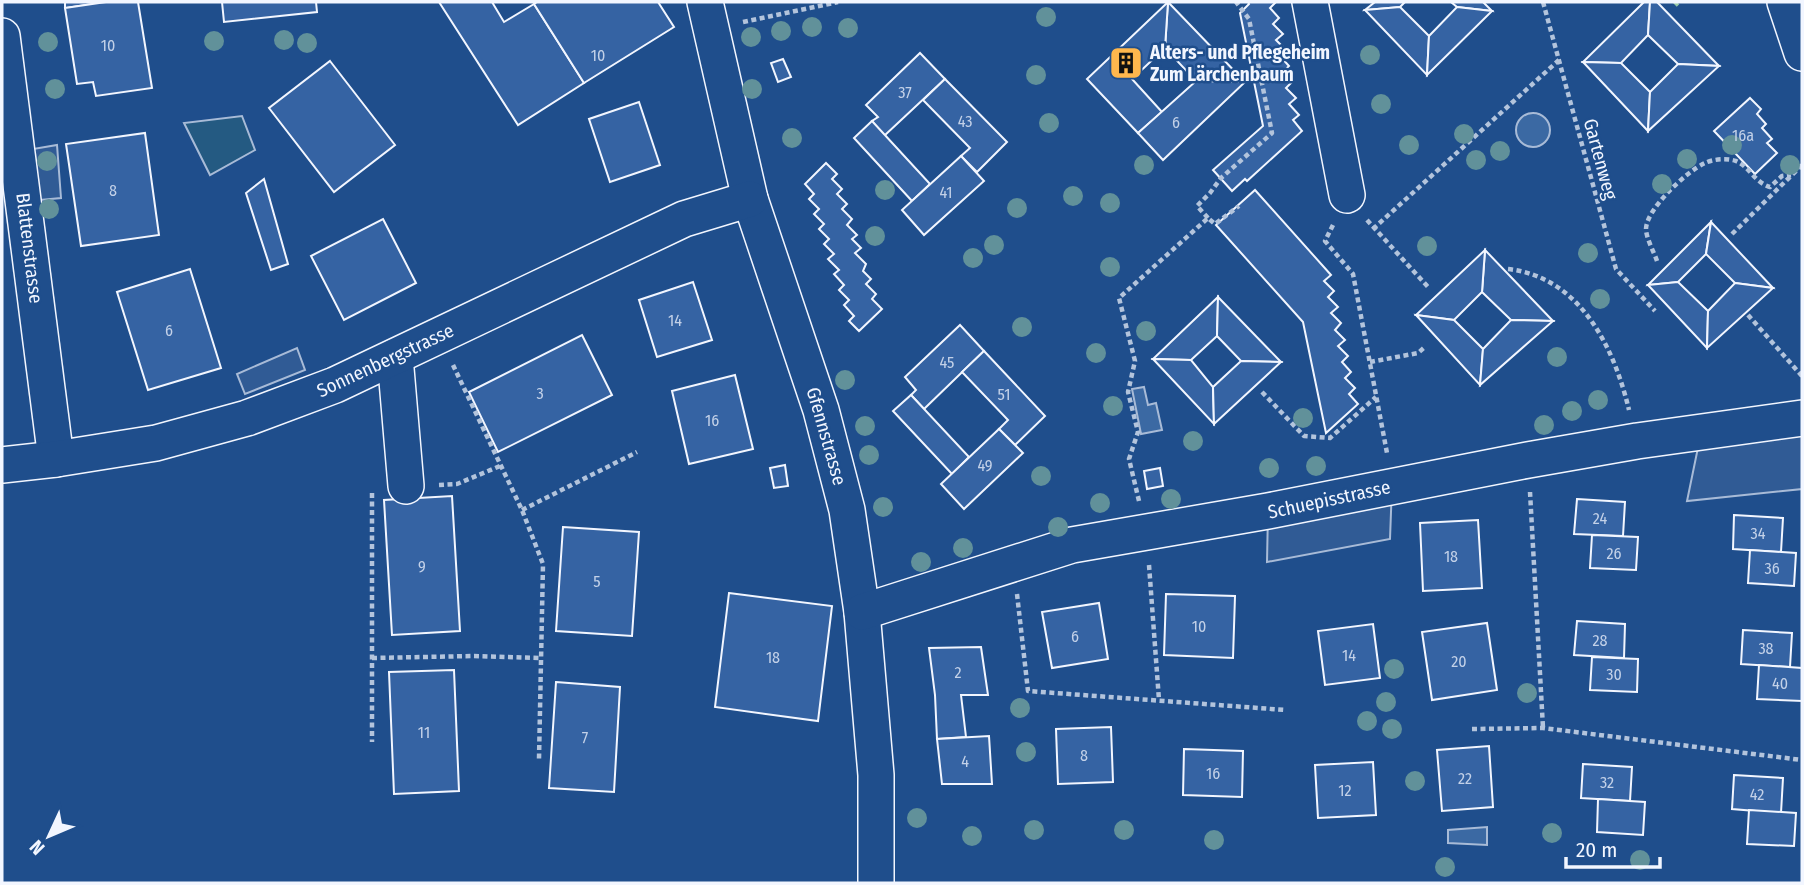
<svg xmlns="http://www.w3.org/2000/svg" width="1804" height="885" font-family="'Fira Sans Condensed',sans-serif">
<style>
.green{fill:#245a82;stroke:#a8bbd7;stroke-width:2}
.parking{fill:#305b95;stroke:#a8bbd7;stroke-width:2}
.water{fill:#3b69a3;stroke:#a8bbd7;stroke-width:2}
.building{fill:#3563a3;stroke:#f2f6ff;stroke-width:2}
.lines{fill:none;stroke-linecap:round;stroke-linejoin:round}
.minor-casing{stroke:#f2f6ff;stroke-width:38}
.path{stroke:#b3c4dc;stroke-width:4.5;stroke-dasharray:5 3.5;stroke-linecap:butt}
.minor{stroke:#1f4e8c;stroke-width:35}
.hedge{stroke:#97c8a6;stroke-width:5;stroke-dasharray:3.5 5;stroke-linecap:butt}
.tree{fill:#61919a}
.labels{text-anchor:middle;stroke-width:5;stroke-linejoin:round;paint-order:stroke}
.number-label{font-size:16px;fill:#c3d1e8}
.poi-label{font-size:19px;font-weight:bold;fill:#f2f6ff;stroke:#1f4e8c;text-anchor:start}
.street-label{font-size:19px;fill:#f2f6ff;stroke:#1f4e8c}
</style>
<rect width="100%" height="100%" fill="#1f4e8c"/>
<polygon class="green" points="242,116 255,150 210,175 184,123"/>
<g class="parking">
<polygon points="57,145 61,198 40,200 33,149"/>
<polygon points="297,348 305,370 245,394 237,374"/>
<polygon points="1802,418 1802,489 1687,501 1701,433"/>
<polygon points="1392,485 1390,539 1267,562 1268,511"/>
</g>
<g class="water">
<circle cx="1533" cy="130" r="17"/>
<polygon points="1144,387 1148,405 1156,403 1162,430 1141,434 1132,389"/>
<polygon points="1487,827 1487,845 1448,843 1448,830"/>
</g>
<g class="building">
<polygon points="65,2 106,2 65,8"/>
<polygon points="106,2 138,2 152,88 96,96 93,82 77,84 65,8"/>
<polygon points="222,2 316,2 317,12 224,22"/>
<polygon points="439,2 492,2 504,22 534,4 584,83 518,125"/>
<polygon points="537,2 658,2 674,27 584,83 534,4"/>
<polygon points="1168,2 1245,82 1196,81 1165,48"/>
<polygon points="1168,2 1165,48 1132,79 1162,112 1138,133 1087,79"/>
<polygon points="1248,2 1276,2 1270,8 1279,18 1273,24 1283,34 1276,40 1286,50 1280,56 1289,66 1283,72 1292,82 1286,88 1296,98 1289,104 1299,115 1293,120 1302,131 1247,181 1245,179 1232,191 1213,170 1263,126 1240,13 1249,4"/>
<polygon points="1375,2 1405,2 1400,7 1365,10"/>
<polygon points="1451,2 1483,2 1492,11 1457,7"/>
<polygon points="1644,2 1650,2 1648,35 1621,63 1583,62"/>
<polygon points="1650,2 1657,2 1719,66 1678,64 1648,35"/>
<polygon points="1400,7 1429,36 1427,75 1365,10"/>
<polygon points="1457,7 1492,11 1427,75 1429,36"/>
<polygon points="920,53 945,79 884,136 872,121 878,117 866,105"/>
<polygon points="783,59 791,77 778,82 771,63"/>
<polygon points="330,61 395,145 334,192 269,108"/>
<polygon points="1583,62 1621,63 1650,92 1648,131"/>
<polygon points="1678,64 1719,66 1648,131 1650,92"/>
<polygon points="945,79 1007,142 977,172 961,156 970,148 923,100"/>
<polygon points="1196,81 1245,82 1163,160 1138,133"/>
<polygon points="1750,98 1761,109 1757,114 1766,124 1762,128 1772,139 1767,143 1777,153 1755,174 1714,131"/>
<polygon points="639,102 660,165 610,182 589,119"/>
<polygon points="872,121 930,184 912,201 854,138"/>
<polygon points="145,133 159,235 81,246 66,144"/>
<polygon points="961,156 984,181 924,235 902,210"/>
<polygon points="826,163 837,174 832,179 842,189 837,194 847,204 842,209 852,219 847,225 857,235 852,239 861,248 855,253 866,264 863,271 871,279 866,284 876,294 872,299 882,309 859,331 849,321 854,316 844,305 849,300 839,290 844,285 834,274 839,270 828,259 834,254 824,244 829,239 819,229 824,224 814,214 819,209 809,199 814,194 805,184"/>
<polygon points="264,179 288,264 271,270 246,193"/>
<polygon points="1255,190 1331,275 1324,281 1334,291 1328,297 1338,307 1331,313 1341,323 1335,330 1345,340 1338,346 1348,356 1342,362 1351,372 1345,378 1355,388 1349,394 1358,404 1326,433 1303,322 1216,225"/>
<polygon points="383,219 416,283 344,320 311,256"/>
<polygon points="1711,222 1706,254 1678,282 1648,285"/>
<polygon points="1711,222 1773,288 1735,283 1706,254"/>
<polygon points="1485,250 1553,321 1511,320 1482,292"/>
<polygon points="1485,250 1482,292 1454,320 1416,315"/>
<polygon points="190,269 221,368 148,390 117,292"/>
<polygon points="693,282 712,340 657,357 639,300"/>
<polygon points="1678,282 1708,311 1707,348 1648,285"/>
<polygon points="1735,283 1773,288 1707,348 1708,311"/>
<polygon points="1218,297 1217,336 1191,360 1153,359"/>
<polygon points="1218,297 1281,362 1241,361 1217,336"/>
<polygon points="1416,315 1454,320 1483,349 1480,385"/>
<polygon points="1511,320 1553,321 1480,385 1483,349"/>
<polygon points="960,325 984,351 924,409 911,395 916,390 905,377"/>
<polygon points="582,335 612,395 498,452 469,392"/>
<polygon points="984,351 1045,416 1015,445 999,429 1008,420 962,372"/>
<polygon points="1153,359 1191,360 1213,387 1214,424"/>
<polygon points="1241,361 1281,362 1214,424 1213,387"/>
<polygon points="735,375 753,449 689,464 672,391"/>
<polygon points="911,395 969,457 952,474 893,411"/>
<polygon points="999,429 1023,453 964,509 941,484"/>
<polygon points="785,465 788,486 774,488 770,468"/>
<polygon points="1160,468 1163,486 1147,489 1144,471"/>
<polygon points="452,496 460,631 392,635 384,500"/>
<polygon points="1577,499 1625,502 1623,536 1574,534"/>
<polygon points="1734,515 1783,518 1781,552 1733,549"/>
<polygon points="1478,520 1482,588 1423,591 1420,523"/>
<polygon points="563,527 639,532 632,636 556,631"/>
<polygon points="1592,535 1638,537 1636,570 1590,568"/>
<polygon points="1750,550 1796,553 1794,586 1748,583"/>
<polygon points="729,593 832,606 818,721 715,707"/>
<polygon points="1166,594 1235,596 1233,658 1164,655"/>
<polygon points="1099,603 1108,659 1052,668 1042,612"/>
<polygon points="1577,621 1625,624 1624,658 1574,655"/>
<polygon points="1487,623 1497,690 1432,700 1422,632"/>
<polygon points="1373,624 1380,678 1325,685 1318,631"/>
<polygon points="1743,630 1792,633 1790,667 1741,664"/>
<polygon points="981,647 988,695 961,695 966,737 937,739 935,695 929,648"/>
<polygon points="1592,657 1638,659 1637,692 1590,690"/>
<polygon points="1759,665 1802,668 1802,701 1757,699"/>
<polygon points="454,670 459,791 394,794 389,672"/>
<polygon points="556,682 620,687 614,792 549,788"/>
<polygon points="1111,727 1113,782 1058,784 1056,729"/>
<polygon points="989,736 992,784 942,784 937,739"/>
<polygon points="1489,746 1493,807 1442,811 1437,750"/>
<polygon points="1184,749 1243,751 1242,797 1183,795"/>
<polygon points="1373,762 1376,815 1318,818 1315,765"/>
<polygon points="1583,764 1632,767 1630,801 1581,798"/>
<polygon points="1734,775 1783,778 1781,813 1732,809"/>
<polygon points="1598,799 1645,802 1643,835 1597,832"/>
<polygon points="1749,810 1796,813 1794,846 1747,844"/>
</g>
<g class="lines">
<defs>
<g id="minor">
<polyline points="705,2 750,199 821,410 847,510 862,612 876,775 876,883"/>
<polyline points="1310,2 1347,195"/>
<polyline points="1785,2 1802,53"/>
<polyline points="2,36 56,459"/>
<polyline points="395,357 406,486"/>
<polyline points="2,465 56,459 156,443 247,418 335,385 684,219 750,199"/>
<polyline points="862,612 1072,545 1268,511 1528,460 1637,441 1802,418"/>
</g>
</defs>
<use href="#minor" class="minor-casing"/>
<g class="path">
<polyline points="1543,2 1616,269 1655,311"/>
<polyline points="743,22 838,2"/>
<polyline points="1208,218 1197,206 1210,193 1221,178 1272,133 1249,19 1236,2"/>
<polyline points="1367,220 1428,287"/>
<polyline points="1333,225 1325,241 1353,274 1387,453"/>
<polyline points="1373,229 1559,60"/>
<polyline points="1732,234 1802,165"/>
<path d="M1657,261C1654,252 1647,240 1646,230C1645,210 1687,171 1705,163C1713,159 1727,158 1736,161C1749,166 1754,182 1770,187L1782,176L1791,175"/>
<path d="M1508,269C1580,277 1614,347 1629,410"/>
<polyline points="1748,315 1802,376"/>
<polyline points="1370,362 1418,353 1426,346"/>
<polyline points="453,365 522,510 543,564 539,759"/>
<polyline points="1262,392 1304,436 1330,438 1376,397"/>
<polyline points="439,485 457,484 500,466"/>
<polyline points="1530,492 1543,728"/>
<polyline points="372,493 372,742"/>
<polyline points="1139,501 1129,459 1138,432 1128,392 1135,361 1119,298 1208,218 1215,224 1239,206"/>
<polyline points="522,510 637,452"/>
<polyline points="1149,565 1159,700"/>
<polyline points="1017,594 1028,691 1285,710"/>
<polyline points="372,658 474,656 541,658"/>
<polyline points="1472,729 1543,728 1802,760"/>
</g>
<use href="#minor" class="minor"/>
<polyline class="hedge" points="1675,5 1678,2"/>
</g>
<g class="tree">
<circle cx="1046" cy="17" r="10"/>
<circle cx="812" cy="27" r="10"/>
<circle cx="848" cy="28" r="10"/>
<circle cx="781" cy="31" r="10"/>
<circle cx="751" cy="37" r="10"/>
<circle cx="284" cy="40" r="10"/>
<circle cx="214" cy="41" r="10"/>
<circle cx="48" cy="42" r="10"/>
<circle cx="307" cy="43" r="10"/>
<circle cx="1370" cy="55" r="10"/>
<circle cx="1036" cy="75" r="10"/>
<circle cx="55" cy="89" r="10"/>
<circle cx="752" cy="89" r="10"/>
<circle cx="1381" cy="104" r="10"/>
<circle cx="1049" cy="123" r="10"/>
<circle cx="1464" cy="134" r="10"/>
<circle cx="792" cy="138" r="10"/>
<circle cx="1409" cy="145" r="10"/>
<circle cx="1732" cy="145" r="10"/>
<circle cx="1500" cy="151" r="10"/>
<circle cx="1687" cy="159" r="10"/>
<circle cx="1476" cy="160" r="10"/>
<circle cx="47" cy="161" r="10"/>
<circle cx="1144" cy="165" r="10"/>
<circle cx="1790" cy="165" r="10"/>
<circle cx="1662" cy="184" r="10"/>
<circle cx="885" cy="190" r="10"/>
<circle cx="1073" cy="196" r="10"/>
<circle cx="1110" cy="203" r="10"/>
<circle cx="1017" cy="208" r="10"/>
<circle cx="49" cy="209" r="10"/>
<circle cx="875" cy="236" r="10"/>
<circle cx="994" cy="245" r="10"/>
<circle cx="1427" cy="246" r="10"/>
<circle cx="1588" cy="253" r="10"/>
<circle cx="973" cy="258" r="10"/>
<circle cx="1110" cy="267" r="10"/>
<circle cx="1600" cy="299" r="10"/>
<circle cx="1022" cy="327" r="10"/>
<circle cx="1146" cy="331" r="10"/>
<circle cx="1096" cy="353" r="10"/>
<circle cx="1557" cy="357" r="10"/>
<circle cx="845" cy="380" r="10"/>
<circle cx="1598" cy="400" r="10"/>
<circle cx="1113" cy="406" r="10"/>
<circle cx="1572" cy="411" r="10"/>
<circle cx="1303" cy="418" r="10"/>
<circle cx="1544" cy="425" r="10"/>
<circle cx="865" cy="426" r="10"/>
<circle cx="1193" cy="441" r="10"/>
<circle cx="869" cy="455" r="10"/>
<circle cx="1316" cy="466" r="10"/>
<circle cx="1269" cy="468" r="10"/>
<circle cx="1041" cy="476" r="10"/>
<circle cx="1171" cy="499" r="10"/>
<circle cx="1100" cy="503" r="10"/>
<circle cx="883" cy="507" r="10"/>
<circle cx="1058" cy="527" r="10"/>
<circle cx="963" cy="548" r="10"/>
<circle cx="921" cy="562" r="10"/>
<circle cx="1394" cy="669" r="10"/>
<circle cx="1527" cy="693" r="10"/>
<circle cx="1386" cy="702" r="10"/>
<circle cx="1020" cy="708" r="10"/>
<circle cx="1367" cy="721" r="10"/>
<circle cx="1392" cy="729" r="10"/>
<circle cx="1026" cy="752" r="10"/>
<circle cx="1415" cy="781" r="10"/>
<circle cx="917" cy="818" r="10"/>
<circle cx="1034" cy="830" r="10"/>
<circle cx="1124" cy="830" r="10"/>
<circle cx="1552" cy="833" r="10"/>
<circle cx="972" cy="836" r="10"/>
<circle cx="1214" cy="840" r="10"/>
<circle cx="1640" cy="860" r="10"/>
<circle cx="1445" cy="867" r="10"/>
</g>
<defs>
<symbol id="building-square" viewBox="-11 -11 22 22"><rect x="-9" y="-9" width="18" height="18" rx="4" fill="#ffb74d" stroke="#1f4e8c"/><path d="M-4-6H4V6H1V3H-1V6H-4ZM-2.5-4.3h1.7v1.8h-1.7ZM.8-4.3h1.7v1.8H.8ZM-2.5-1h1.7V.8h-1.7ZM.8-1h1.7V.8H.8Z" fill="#111"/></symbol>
</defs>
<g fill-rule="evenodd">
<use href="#building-square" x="1107" y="44" width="38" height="38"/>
</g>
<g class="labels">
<g class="number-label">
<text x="108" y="51">10</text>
<text x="598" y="61">10</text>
<text x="905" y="98">37</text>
<text x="965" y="127">43</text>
<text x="1176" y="128">6</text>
<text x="1743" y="141">16a</text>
<text x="113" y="196">8</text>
<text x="946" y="198">41</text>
<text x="675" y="326">14</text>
<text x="169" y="336">6</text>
<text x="947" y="368">45</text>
<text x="540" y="399">3</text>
<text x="1004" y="400">51</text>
<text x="712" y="426">16</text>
<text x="985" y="471">49</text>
<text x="1600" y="524">24</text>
<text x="1758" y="539">34</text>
<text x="1614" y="559">26</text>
<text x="1451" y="562">18</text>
<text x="422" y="572">9</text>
<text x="1772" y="574">36</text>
<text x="597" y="587">5</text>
<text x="1199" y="632">10</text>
<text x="1075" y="642">6</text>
<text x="1600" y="646">28</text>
<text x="1766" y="654">38</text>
<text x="1349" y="661">14</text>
<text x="773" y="663">18</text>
<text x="1459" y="667">20</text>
<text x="958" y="678">2</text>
<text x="1614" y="680">30</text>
<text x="1780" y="689">40</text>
<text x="424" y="738">11</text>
<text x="585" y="743">7</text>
<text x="1084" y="761">8</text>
<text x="965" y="767">4</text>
<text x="1213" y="779">16</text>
<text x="1465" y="784">22</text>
<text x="1607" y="788">32</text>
<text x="1345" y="796">12</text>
<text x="1757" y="800">42</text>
</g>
<g class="poi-label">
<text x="1150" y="59">Alters- und Pflegeheim<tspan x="1150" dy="22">Zum Lärchenbaum</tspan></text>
</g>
<g class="street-label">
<text transform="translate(1601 159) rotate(75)" y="7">Gartenweg</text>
<text transform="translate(30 248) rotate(83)" y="7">Blattenstrasse</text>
<text transform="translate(385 360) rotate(-25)" y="7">Sonnenbergstrasse</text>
<text transform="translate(827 436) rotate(74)" y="7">Gfennstrasse</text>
<text transform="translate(1329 499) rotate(-12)" y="7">Schuepisstrasse</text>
</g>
</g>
<rect width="1804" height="885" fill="none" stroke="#f2f6ff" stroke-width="7"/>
<g transform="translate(49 836) rotate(226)" stroke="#1f4e8c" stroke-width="5" paint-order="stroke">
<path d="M0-5L12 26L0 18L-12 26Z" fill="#f2f6ff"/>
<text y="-10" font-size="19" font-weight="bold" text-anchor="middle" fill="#f2f6ff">N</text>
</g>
<path d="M1566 857v10h94v-10" fill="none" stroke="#f2f6ff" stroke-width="3.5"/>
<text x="1576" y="857" font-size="21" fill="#f2f6ff" stroke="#1f4e8c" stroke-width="5" paint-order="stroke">20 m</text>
</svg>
